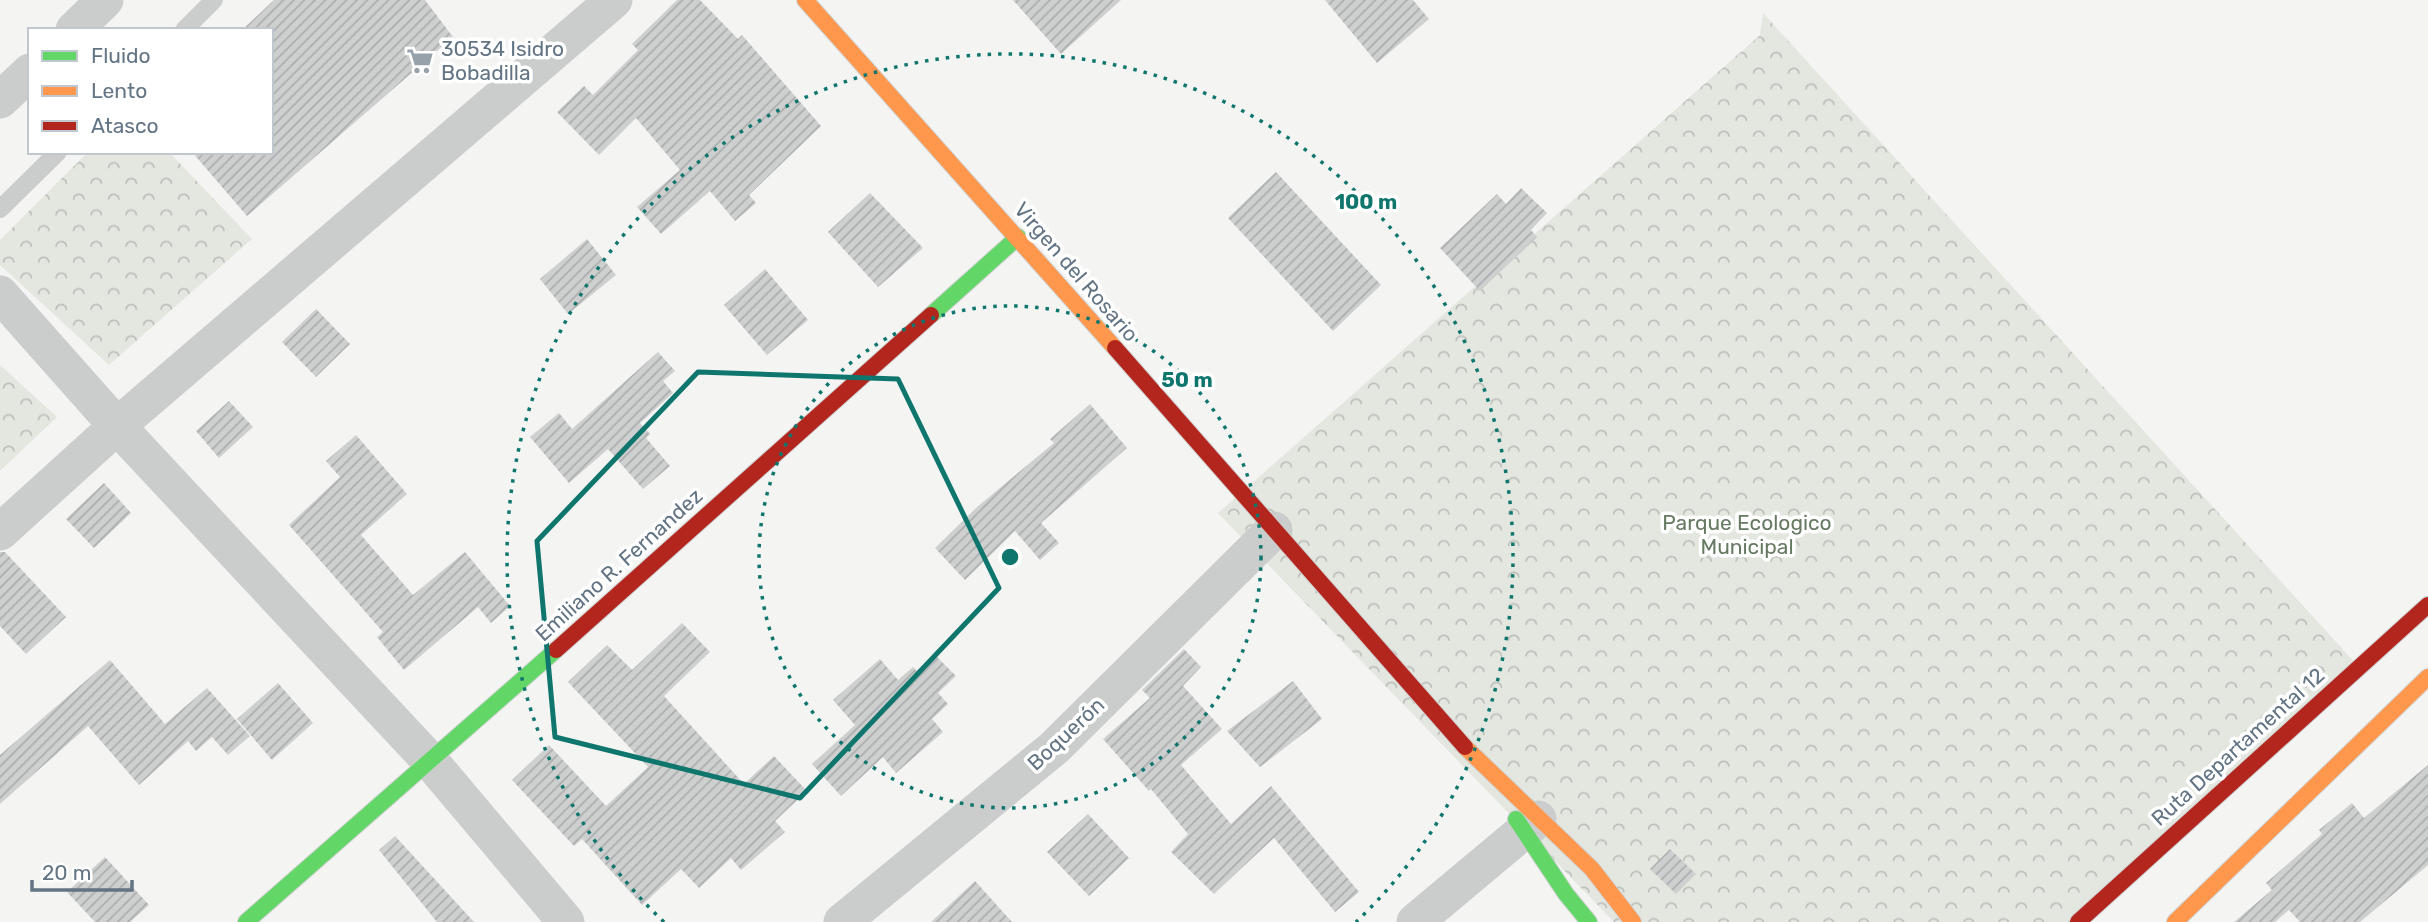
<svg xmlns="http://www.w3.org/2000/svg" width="2428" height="922" font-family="Rubik,sans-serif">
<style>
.forest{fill:url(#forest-crowns)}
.building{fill:url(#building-hatch)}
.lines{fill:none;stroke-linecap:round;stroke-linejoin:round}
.fast-casing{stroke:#d0d2d2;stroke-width:18}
.slow-casing{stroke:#d0d2d2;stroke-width:18}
.jam-casing{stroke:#d0d2d2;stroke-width:18}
.lane{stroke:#cbcdcd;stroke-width:18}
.street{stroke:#cbcdcd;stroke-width:37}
.fast{stroke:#63d668;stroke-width:16}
.slow{stroke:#ff974d;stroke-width:16}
.jam{stroke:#b3261e;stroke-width:16}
.marked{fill:none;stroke:#0f766e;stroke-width:5;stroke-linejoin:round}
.ring{fill:none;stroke:#0f766e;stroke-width:3.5;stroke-dasharray:3.5 7}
.labels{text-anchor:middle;stroke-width:7;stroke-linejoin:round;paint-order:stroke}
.poi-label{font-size:21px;fill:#637484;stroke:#fff;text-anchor:start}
.street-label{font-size:21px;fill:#637484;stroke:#fff}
.park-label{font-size:21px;fill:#667a62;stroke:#fff}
.centre{fill:#0f766e;stroke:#fff;stroke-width:3.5}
.ring-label{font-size:21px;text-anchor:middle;font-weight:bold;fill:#0f766e;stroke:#fff;stroke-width:7;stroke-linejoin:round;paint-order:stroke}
</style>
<defs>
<pattern id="forest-crowns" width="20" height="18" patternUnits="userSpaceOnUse" patternTransform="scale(1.75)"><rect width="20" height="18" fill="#e4e7e0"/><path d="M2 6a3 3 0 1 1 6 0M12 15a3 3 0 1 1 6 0" fill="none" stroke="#bcc0bb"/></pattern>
<pattern id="building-hatch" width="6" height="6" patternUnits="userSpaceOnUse" patternTransform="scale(1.75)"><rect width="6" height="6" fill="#cecfcf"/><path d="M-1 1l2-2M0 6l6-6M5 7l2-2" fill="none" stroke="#abadae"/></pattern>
</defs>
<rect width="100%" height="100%" fill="#f4f4f2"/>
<g class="forest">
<polygon points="1763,13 2358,666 2078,922 1614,922 1218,513 1760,35"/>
<polygon points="88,152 169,152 252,239 109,365 0,265 0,240"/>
<polygon points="0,365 57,417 0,471"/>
</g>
<g class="building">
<polygon points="274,0 425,0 453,37 247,216 192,152 271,152 271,30 242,30"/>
<polygon points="677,0 700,0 738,39 742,35 821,126 749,195 756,203 735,221 710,191 661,234 637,207 680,170 636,118 599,155 557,112 584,86 593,95 638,50 632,44"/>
<polygon points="1013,0 1121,0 1061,54"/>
<polygon points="1325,0 1413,0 1429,19 1377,63"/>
<polygon points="1276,172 1381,285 1333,331 1228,218"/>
<polygon points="1521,188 1547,213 1531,230 1537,237 1480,291 1440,248 1497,194 1506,204"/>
<polygon points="870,193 923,248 878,287 828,232"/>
<polygon points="587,239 616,275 568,314 540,279"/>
<polygon points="765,269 808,320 767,355 724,305"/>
<polygon points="316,309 350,344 316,377 282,342"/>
<polygon points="658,352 675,371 663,381 673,393 640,423 650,434 646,438 670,466 643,489 608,449 569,483 530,437 559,413 572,429"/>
<polygon points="229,401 253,427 219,458 196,431"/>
<polygon points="1090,404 1127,448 1041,523 1059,543 1040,560 1015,531 965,580 935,548 977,507 1054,443 1050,439"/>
<polygon points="356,435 407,494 361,535 413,595 465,552 510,606 491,623 478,607 404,670 377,637 383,632 289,525 340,477 326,461"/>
<polygon points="104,483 131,513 94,548 66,519"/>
<polygon points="0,552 5,552 66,617 26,654 0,626"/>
<polygon points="682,623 710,652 664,696 744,784 774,756 807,791 775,821 785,832 741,870 731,858 699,888 681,869 642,905 582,839 574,846 512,780 549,745 606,806 648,767 568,682 607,645 632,670"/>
<polygon points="1184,649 1201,667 1183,686 1222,729 1181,765 1231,824 1271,786 1359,892 1335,912 1274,838 1214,894 1171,852 1188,834 1151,789 1149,791 1103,739 1150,698 1142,690"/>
<polygon points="936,656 956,676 938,693 948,704 932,719 943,732 896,773 883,757 841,796 812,764 855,725 833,700 880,659 898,680 913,667 918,672"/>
<polygon points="110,660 165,724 207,688 250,736 228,755 212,737 196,751 188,741 139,785 88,726 0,804 0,755"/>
<polygon points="1293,681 1322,719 1260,767 1227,731"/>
<polygon points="278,683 313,723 272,760 237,719"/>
<polygon points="2428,765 2428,865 2360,922 2300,922 2289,910 2275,922 2234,922 2272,890 2266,883 2322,834 2319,830 2352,803 2364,818"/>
<polygon points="1088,814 1129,858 1089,896 1047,852"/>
<polygon points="395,836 474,922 437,922 379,850"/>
<polygon points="1670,849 1696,874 1676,894 1650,869"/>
<polygon points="105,857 149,905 130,922 95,922 67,892"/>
<polygon points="975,881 1012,922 931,922"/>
</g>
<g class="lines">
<defs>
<g id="fast">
<polyline points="931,315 1018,237"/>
<polyline points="1516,819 1566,894 1589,922"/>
<polyline points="246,922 556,650"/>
</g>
<g id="slow">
<polyline points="805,0 1115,348"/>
<polyline points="1465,747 1592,869 1633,922"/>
<polyline points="2175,922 2428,677"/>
</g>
<g id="jam">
<polyline points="1115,348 1465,747"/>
<polyline points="556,650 931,315"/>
<polyline points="2078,922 2428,605"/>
</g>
</defs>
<use href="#fast" class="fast-casing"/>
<use href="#slow" class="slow-casing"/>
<use href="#jam" class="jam-casing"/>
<g class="lane">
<polyline points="184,30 214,0"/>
<polyline points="0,209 58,152"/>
</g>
<g class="street">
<polyline points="74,30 105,0"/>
<polyline points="0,100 30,72"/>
<polyline points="0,294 117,426 431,762 566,922"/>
<polyline points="0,532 117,426 614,0"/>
<polyline points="842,922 1054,748 1274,530"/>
<polyline points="1415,922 1538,819"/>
</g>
<use href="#fast" class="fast"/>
<use href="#slow" class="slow"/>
<use href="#jam" class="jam"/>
</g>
<path class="marked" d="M698,372L898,379L999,588L800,798L555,737L537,541Z"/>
<g class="ring">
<circle cx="1010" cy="557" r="251"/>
<path d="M664 922A503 503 0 1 1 1356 922"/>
</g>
<defs>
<symbol id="supermarket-bare" viewBox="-9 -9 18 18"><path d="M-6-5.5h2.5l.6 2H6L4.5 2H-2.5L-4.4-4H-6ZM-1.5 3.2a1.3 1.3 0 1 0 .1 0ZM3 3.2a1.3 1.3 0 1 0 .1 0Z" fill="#96a1aa" stroke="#fff" stroke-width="2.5" paint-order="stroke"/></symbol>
</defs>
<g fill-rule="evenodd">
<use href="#supermarket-bare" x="401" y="42" width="38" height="38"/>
</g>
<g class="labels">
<g class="poi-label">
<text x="441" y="56">30534 Isidro<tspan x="441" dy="24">Bobadilla</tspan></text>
</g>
<g class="street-label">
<text transform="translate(1076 272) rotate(49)" y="7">Virgen del Rosario</text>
<text transform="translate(619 565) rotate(-42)" y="7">Emiliano R. Fernandez</text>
<text transform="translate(1066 734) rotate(-43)" y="7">Boquerón</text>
<text transform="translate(2238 747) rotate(-42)" y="7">Ruta Departamental 12</text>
</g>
<g class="park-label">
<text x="1747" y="530">Parque Ecologico<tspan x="1747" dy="24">Municipal</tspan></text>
</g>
</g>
<circle cx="1010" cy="557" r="10" class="centre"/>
<g class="ring-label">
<text x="1366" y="209">100 m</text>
<text x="1187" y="387">50 m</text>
</g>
<rect x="28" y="28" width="245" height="126" fill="#ffffff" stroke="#c1c7ce" stroke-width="2"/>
<rect x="42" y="51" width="35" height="10" fill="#63d668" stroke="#c1c7ce" stroke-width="2"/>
<text x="91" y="63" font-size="21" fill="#637484">Fluido</text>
<rect x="42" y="86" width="35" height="10" fill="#ff974d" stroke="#c1c7ce" stroke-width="2"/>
<text x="91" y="98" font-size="21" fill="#637484">Lento</text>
<rect x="42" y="121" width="35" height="10" fill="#b3261e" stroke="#c1c7ce" stroke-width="2"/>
<text x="91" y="133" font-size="21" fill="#637484">Atasco</text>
<path d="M32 880v10h100v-10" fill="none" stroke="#637484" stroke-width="3.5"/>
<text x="42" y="880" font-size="21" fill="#637484" stroke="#ffffff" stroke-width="5" paint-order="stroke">20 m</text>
</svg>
